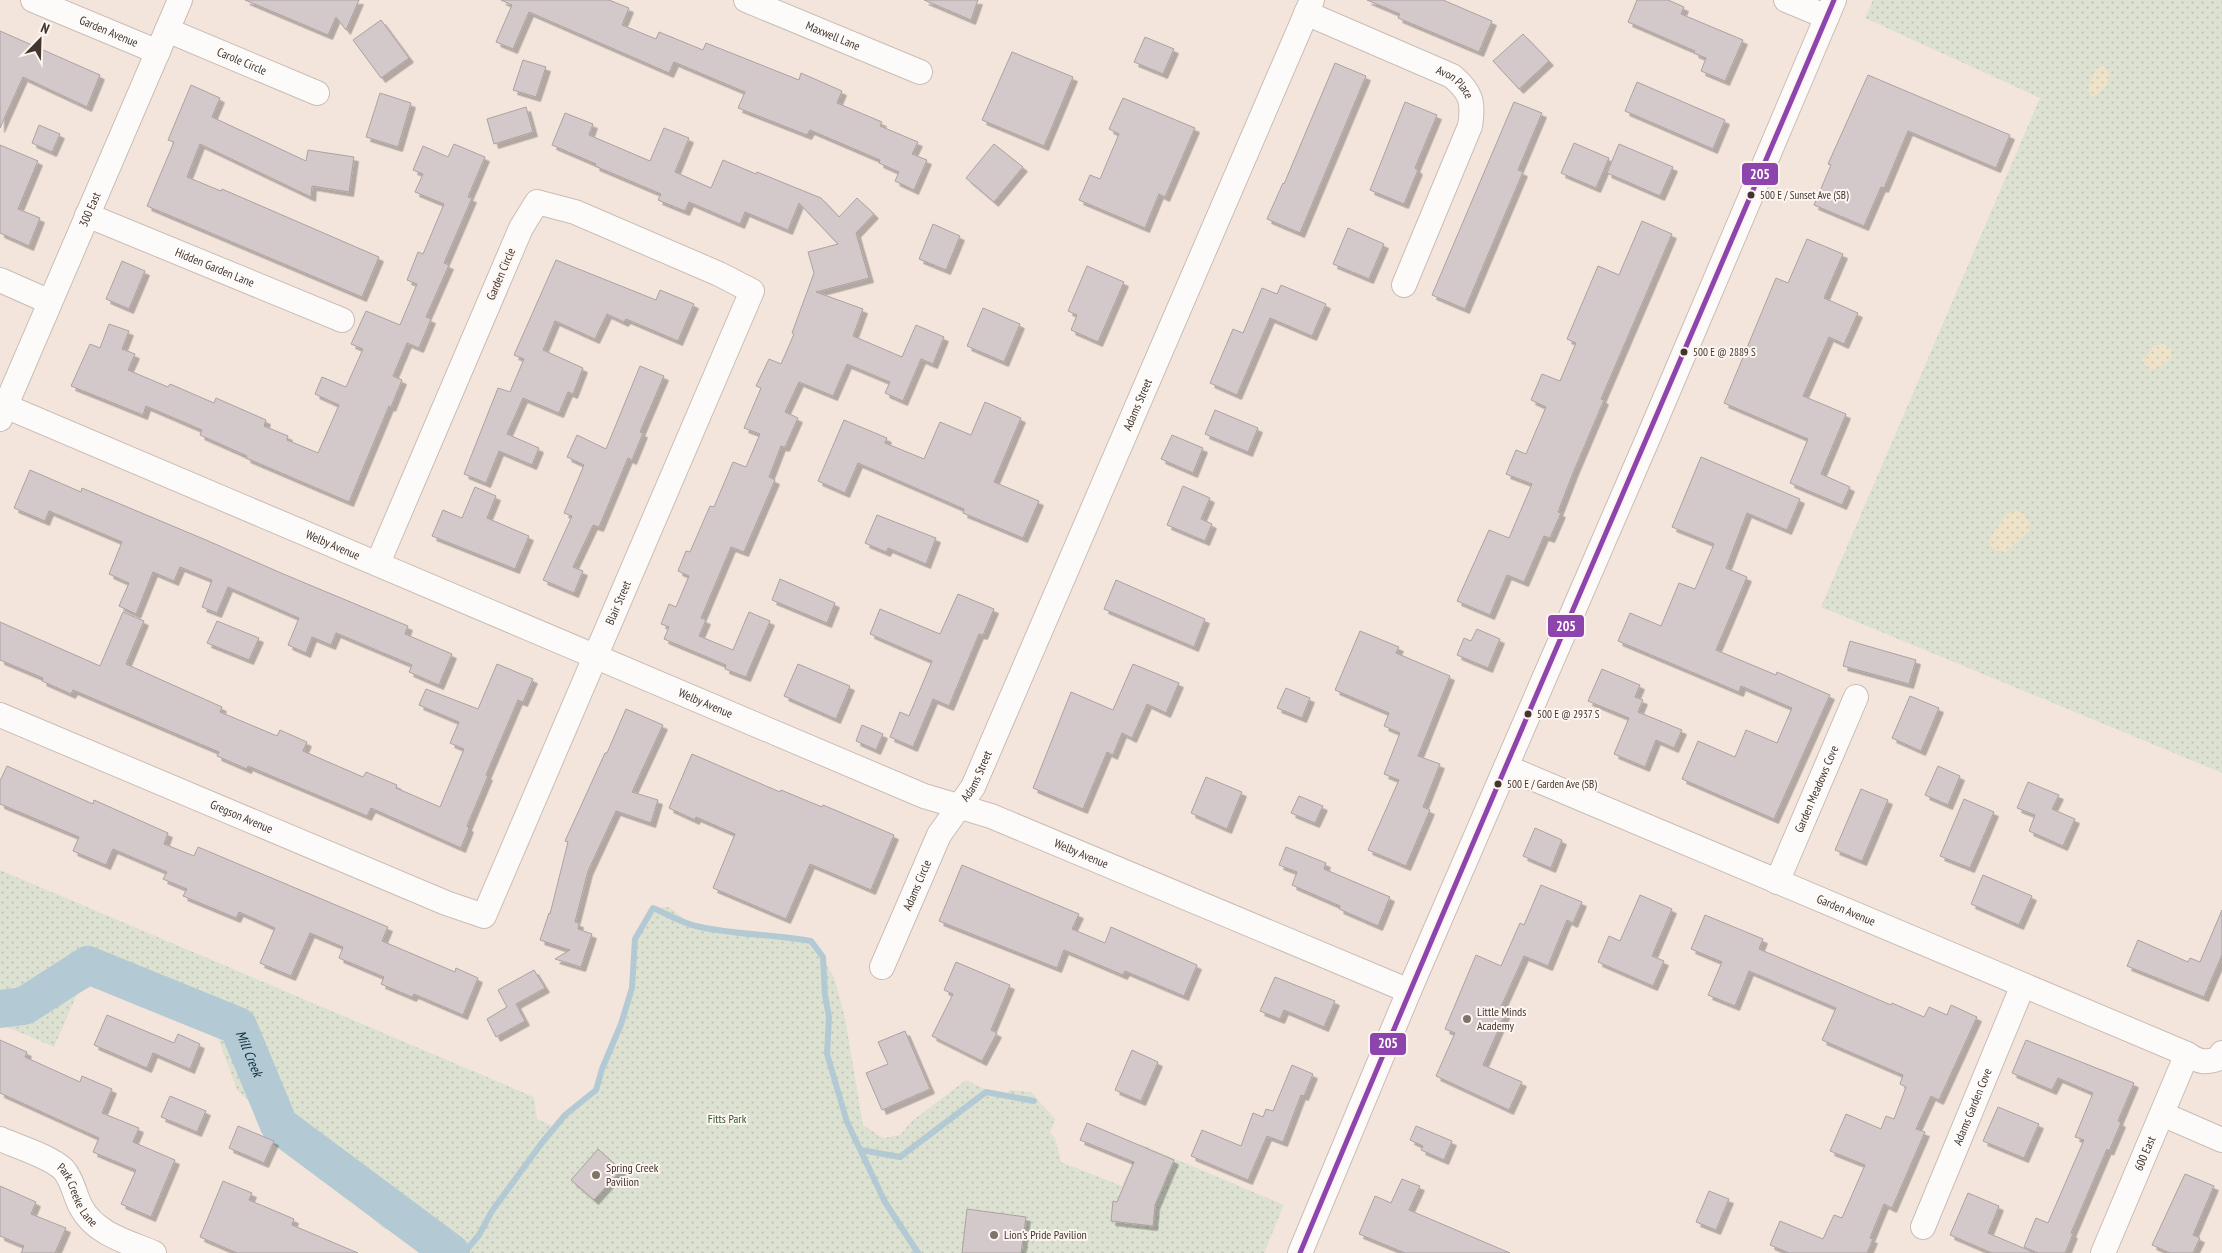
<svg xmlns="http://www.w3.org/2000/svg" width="2222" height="1253" font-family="'PT Sans Narrow',sans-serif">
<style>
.green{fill:url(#green-dots)}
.sand{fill:url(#sand-dots)}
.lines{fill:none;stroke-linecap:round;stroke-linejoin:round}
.stream{stroke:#b3cad4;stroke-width:6}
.river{stroke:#b3cad4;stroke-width:38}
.building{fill:#d4c9ca;stroke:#aca1a2;filter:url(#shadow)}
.minor-casing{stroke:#c9bdb5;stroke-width:26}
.minor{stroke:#fdfbfa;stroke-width:24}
.bus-1-casing{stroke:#fcf5f1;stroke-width:9}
.bus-1{stroke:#8e44ad;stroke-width:5}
.bus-dot{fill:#42352d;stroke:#fcf5f1;stroke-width:2}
.poi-dot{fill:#80736a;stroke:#fcf5f1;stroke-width:2}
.labels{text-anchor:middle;stroke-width:4;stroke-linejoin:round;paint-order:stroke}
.bus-label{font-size:11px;fill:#42352d;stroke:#fcf5f1;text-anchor:start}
.street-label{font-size:12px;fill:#42352d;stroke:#fcf5f1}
.poi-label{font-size:12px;fill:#42352d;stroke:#fcf5f1;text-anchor:start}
.park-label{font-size:12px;fill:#2f5830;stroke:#fcf5f1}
.water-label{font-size:14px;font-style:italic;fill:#0d3240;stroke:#fcf5f1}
.line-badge{stroke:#fcf5f1;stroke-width:2}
.badge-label{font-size:14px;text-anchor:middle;font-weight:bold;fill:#fff}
</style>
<defs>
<pattern id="green-dots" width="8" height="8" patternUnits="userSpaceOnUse" patternTransform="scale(1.25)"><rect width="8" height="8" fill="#dce1d1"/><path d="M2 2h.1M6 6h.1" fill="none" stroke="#bec2b4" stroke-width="1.8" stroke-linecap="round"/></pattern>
<pattern id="sand-dots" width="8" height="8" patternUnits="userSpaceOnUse" patternTransform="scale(1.25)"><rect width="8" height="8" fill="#eee2c9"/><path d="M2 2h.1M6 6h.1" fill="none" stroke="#cdc2ad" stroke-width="1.8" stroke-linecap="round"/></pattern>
<filter id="shadow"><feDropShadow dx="4.5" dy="4.5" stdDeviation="0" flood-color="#0004"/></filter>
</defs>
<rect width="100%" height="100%" fill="#f4e5dc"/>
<g class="green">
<polygon points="1873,0 2222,0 2222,773 1821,607 2040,98 1865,18"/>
<polygon points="0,870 534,1097 537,1119 555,1127 596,1090 632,988 635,939 653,908 669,907 694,926 732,932 775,935 811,941 834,977 845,1018 863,1125 883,1138 900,1135 912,1121 966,1080 1005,1099 1009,1090 1031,1092 1055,1119 1050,1133 1055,1138 1061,1162 1122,1186 1140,1144 1284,1205 1264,1253 434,1253 383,1228 307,1158 281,1147 285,1136 237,1090 217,1035 98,984 78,992 54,1047 0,1024"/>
</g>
<g class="sand">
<path d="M2104,66C2116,78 2104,92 2092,97L2087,89L2098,67Z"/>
<polygon points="2163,344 2171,348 2171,358 2165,364 2150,371 2142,361 2155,345"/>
<polygon points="2017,511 2024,514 2029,523 2029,531 2006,552 1994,550 1990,544 1991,536 2007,513"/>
</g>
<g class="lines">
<g class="stream">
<polyline points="861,1150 900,1157 986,1092 1034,1101"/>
<path d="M464,1253L479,1235L492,1211L541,1144L565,1115L596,1090L602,1069L621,1024L632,988L635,939L653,908C667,914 682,923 696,926C733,935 773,934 811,941L823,957L825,995L829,1017L827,1054L847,1122L885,1202L918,1253"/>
</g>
<path class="river" id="s1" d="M0,1009L24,1006L88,965L238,1026L279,1125L451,1253"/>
</g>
<g class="building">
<polygon points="245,0 359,0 346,30 336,17 328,35"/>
<polygon points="501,0 609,0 629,8 622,25 656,39 659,32 703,50 706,43 799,80 801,73 842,91 837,103 882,122 880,126 918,142 912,154 927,160 914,190 895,181 899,172 879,163 880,160 810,130 807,135 738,108 745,92 674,62 669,73 529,12 513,49 496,42 512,5"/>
<polygon points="924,0 978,0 971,20"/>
<polygon points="1367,0 1443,0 1492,21 1479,52 1398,18 1400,14"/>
<polygon points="1637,0 1668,0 1684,7 1681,14 1743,40 1725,81 1701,71 1706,58 1694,53 1695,51 1628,22"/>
<polygon points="381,20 409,58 381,78 353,40"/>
<polygon points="0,31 100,75 87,107 23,77 0,128"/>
<polygon points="1523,34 1549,61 1519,89 1493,61"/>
<polygon points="1145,37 1174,49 1163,74 1134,62"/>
<polygon points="1012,52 1073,77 1044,146 982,120"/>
<polygon points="523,60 546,67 536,97 513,90"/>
<polygon points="1335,63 1366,76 1300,233 1267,219 1283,183 1284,184"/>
<polygon points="1868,75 2010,135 1996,168 1908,131 1884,188 1881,187 1864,226 1814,205 1831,165 1828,164"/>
<polygon points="1637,82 1725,120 1713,149 1625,111"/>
<polygon points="191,85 220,98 212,117 306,161 308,150 354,157 349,192 312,186 311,197 200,144 187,177 221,191 222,189 379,257 362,297 147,206 174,142 168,140"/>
<polygon points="380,93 411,103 398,147 366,137"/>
<polygon points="1123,98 1195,128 1165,197 1159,194 1145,228 1079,200 1090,175 1100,179 1119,134 1109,129"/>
<polygon points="1405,102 1437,115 1415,168 1418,170 1404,204 1370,190"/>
<polygon points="1514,102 1542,113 1518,170 1523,172 1465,309 1432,295"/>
<polygon points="526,107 533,132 494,144 487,119"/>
<polygon points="565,113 593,124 589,135 650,161 664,128 689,138 675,172 711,188 723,160 756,174 757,172 821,198 839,217 857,198 874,214 856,233 869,278 816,292 863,309 853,336 902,357 916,325 944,337 933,364 921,359 903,401 885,393 890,382 847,364 833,396 799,382 785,412 798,418 785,447 781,446 769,477 775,480 744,552 731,547 701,618 706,620 699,636 733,650 749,612 770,621 746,677 725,669 726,665 664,639 669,627 661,624 669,604 676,607 689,576 678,571 686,551 690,552 710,506 714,507 733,462 746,467 760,434 744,428 761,388 756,386 769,359 781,364 794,334 792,333 814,273 808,252 838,244 799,203 788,230 745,212 740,224 689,202 685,211 658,200 661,194 595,166 596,164 552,145"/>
<polygon points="39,125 60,134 52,152 32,143"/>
<polygon points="1574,143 1609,158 1596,188 1561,173"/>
<polygon points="454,144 485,157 468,197 472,198 444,263 449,265 426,317 431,319 419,348 407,343 393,376 402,380 391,407 389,406 349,502 246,458 247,456 200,435 202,430 146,406 143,415 71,386 90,344 100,348 109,324 129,331 122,349 135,354 128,370 168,387 170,384 214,403 216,398 266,420 264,426 288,436 287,440 318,453 339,405 315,394 322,377 346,387 363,349 351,344 366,311 400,325 417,284 407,280 418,252 423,254 444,204 415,192 423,174 413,170 423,146 448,157"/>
<polygon points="994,144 1023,167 994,202 966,178"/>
<polygon points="1619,144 1673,167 1660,196 1607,173"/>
<polygon points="0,145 38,161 18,209 40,218 29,246 0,233"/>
<polygon points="1642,221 1672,234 1601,399 1604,400 1573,473 1558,512 1561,513 1550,538 1544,536 1524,582 1507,575 1490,615 1457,601 1489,530 1509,538 1532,484 1506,474 1516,450 1526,454 1546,407 1531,400 1542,374 1560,381 1576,343 1567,339 1598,266 1619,275"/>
<polygon points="933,224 960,236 946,270 919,259"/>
<polygon points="1348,228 1384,244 1369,279 1333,264"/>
<polygon points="1807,239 1843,254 1824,298 1858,313 1844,344 1829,337 1803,396 1846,414 1821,474 1850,487 1842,505 1790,483 1808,439 1724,403 1776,278 1788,283"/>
<polygon points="556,260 656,300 660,290 694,304 678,341 626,319 624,322 607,314 595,339 555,321 543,350 583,368 573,394 568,392 559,413 523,398 507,434 539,448 532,465 499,451 486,483 464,474 498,388 510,392 524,359 514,355"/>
<polygon points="122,261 145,271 129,309 106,299"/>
<polygon points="1087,266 1124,282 1098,342 1071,330 1077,315 1068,311"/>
<polygon points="1281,285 1326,304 1312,336 1270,318 1237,395 1210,383 1233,329 1243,333 1262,288 1277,294"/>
<polygon points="983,308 1020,324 1004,362 967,346"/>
<polygon points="640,366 664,376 640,432 643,433 632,460 628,458 599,527 593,525 573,567 583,571 574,593 543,580 572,516 564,513 584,465 567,457 577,435 606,449"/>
<polygon points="985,402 1021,418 994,482 1039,501 1023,538 963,513 964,509 858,463 845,493 818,481 844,420 887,438 885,443 924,459 940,422 971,435"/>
<polygon points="1215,410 1258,428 1248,452 1205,434"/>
<polygon points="1172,435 1203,448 1193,473 1161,459"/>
<polygon points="1701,457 1800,499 1787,530 1747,513 1726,568 1747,577 1716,650 1776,675 1777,672 1830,695 1774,819 1682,779 1698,741 1735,757 1746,730 1777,743 1792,708 1741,686 1739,692 1618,641 1630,613 1661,626 1679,583 1695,589 1714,544 1672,527"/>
<polygon points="30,470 81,492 82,488 206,540 281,573 408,626 405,634 452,654 439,685 409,672 412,665 336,633 331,645 312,637 306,653 288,645 299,618 228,587 217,613 202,607 212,580 180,567 174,581 153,572 136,614 119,606 129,583 109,574 122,542 49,511 45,521 14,508"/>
<polygon points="1183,486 1210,498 1201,519 1212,524 1205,541 1167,525"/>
<polygon points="475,487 496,496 487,518 529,536 515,569 432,536 443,510 462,518"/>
<polygon points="877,515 936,538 926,564 888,548 886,552 865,543"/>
<polygon points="780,579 835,603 827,623 772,600"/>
<polygon points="1116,580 1205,619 1194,647 1104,609"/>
<polygon points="958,594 994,609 983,635 979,634 949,706 933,699 913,747 890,737 900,712 909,716 932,661 870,634 880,609 940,634"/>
<polygon points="123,612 144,621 126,664 222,707 220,712 277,736 280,730 307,742 303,751 363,777 366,772 397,785 396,788 440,807 464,749 450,743 459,722 419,705 426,689 478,709 497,664 533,679 523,702 518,700 486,775 488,776 467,826 469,828 461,848 371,808 367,816 248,766 247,769 217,756 219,752 73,690 71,694 42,681 43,678 0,660 0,622 100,666"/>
<polygon points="217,621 259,638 249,660 207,643"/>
<polygon points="1477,629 1500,639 1488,668 1457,655 1464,638 1471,641"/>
<polygon points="1360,631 1399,647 1396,653 1450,676 1418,756 1440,764 1423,807 1430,810 1406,866 1368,850 1399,780 1384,774 1400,733 1384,726 1389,713 1335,690"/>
<polygon points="1850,641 1916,660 1909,684 1843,666"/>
<polygon points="798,664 850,686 836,719 784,696"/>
<polygon points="1133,664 1179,683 1166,713 1147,704 1132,738 1122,733 1113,755 1107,752 1083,809 1033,788 1071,692 1113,710"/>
<polygon points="1602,669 1640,685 1635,697 1643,700 1638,712 1682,730 1674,748 1656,740 1645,767 1614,754 1629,718 1588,701"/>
<polygon points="1286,688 1310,698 1302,718 1277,708"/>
<polygon points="1910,696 1939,708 1921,751 1892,738"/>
<polygon points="626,709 663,725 632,792 658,800 651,823 616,811 588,871 575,922 579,923 578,929 592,934 581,967 555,959 570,950 540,940 549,913 550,914 568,842 565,841 605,753 607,753"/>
<polygon points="862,725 883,734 876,750 856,741"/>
<polygon points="692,754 780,792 781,790 822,807 823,805 894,835 871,890 810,864 786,919 713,888 735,834 696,817 695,820 669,808"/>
<polygon points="7,766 93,804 94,800 168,833 164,844 194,856 198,847 388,927 382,941 455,972 456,968 478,978 463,1015 414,994 412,997 381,984 384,977 339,958 343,947 310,933 291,976 260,963 275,928 239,912 236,918 183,896 187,889 163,879 167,872 113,849 106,865 73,851 79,837 0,804 0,781"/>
<polygon points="1938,766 1960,776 1948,805 1925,795"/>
<polygon points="1206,777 1242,792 1227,829 1191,813"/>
<polygon points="2028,782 2059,795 2052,809 2075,819 2063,846 2029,831 2035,815 2017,808"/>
<polygon points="1861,789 1888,800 1862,861 1835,850"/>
<polygon points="1299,796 1323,806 1315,823 1291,813"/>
<polygon points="1964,799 1994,812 1970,868 1940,856"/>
<polygon points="1535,828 1562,840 1551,868 1523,856"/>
<polygon points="1286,847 1326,863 1324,869 1390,897 1378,926 1339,909 1340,906 1292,885 1297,872 1279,865"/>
<polygon points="962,865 1079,914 1072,929 1105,943 1111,927 1197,965 1184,996 1125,971 1123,975 1064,950 1057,968 939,921"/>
<polygon points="1983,875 2032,896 2019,925 1971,904"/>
<polygon points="1541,885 1582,902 1573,923 1567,920 1548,966 1524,956 1500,1009 1506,1012 1483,1065 1522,1082 1509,1110 1436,1076 1455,1033 1445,1029 1476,955 1501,966 1520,923 1524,925"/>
<polygon points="1640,895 1672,909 1652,956 1664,961 1653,986 1598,962 1609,936 1620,941"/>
<polygon points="2222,910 2222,955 2204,997 2127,966 2138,940 2188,962 2190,958 2200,962"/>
<polygon points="1705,915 1763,939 1759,949 1891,1005 1892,1003 1924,1017 1929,1007 1947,1015 1951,1005 1977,1017 1939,1100 1931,1096 1916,1129 1925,1132 1892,1208 1884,1204 1870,1238 1873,1239 1867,1253 1789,1253 1770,1245 1780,1221 1823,1239 1834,1215 1842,1218 1865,1165 1830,1151 1846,1114 1881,1129 1886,1116 1894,1119 1906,1087 1900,1084 1903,1075 1822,1040 1836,1008 1749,971 1735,1006 1708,995 1722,962 1691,949"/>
<polygon points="956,962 1010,985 991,1030 997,1033 982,1061 932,1036 953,994 944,990"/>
<polygon points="534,970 545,988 516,1004 525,1021 496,1037 487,1019 507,1007 498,990"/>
<polygon points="1275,977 1335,1001 1324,1027 1284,1010 1280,1019 1260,1011"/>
<polygon points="107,1015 174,1043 178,1034 200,1044 190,1069 153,1053 147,1068 94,1045"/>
<polygon points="905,1031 930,1089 882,1110 866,1073 888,1064 878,1042"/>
<polygon points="0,1040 27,1052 25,1057 80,1082 82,1076 112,1089 102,1113 139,1128 133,1142 175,1160 151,1217 121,1204 136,1170 93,1152 99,1138 0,1093"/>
<polygon points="2026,1040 2134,1083 2118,1121 2121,1123 2109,1151 2107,1149 2071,1233 2073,1234 2065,1253 2038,1253 2024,1247 2036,1218 2048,1223 2084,1140 2075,1137 2093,1093 2058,1078 2052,1090 2012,1073"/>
<polygon points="1132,1050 1158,1062 1141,1101 1115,1090"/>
<polygon points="1292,1065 1313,1074 1304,1096 1301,1095 1283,1142 1267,1136 1248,1180 1191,1156 1202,1130 1241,1146 1253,1113 1263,1117 1266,1109 1273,1111"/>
<polygon points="170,1096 206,1111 197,1132 161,1117"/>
<polygon points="1998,1107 2039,1124 2024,1158 1983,1141"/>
<polygon points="1087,1123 1174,1160 1155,1205 1153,1226 1111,1221 1113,1201 1117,1202 1134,1162 1080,1140"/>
<polygon points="238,1126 274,1141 264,1163 229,1148"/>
<polygon points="1416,1126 1452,1141 1444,1160 1421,1150 1423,1146 1410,1140"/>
<polygon points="598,1149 621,1170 594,1200 571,1180"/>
<polygon points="2185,1174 2214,1186 2193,1235 2200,1238 2193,1253 2170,1253 2152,1245"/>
<polygon points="1402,1179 1420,1186 1409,1210 1510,1253 1405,1253 1359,1234 1375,1196 1391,1203"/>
<polygon points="223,1181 252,1193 249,1200 294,1219 292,1225 358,1253 237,1253 200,1237"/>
<polygon points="0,1186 36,1202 31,1214 66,1228 55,1253 21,1253 24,1246 0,1236"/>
<polygon points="1709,1191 1729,1199 1716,1230 1696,1222"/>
<polygon points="1968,1193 1999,1206 1988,1233 2035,1253 1992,1253 1950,1235"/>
<polygon points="967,1209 1026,1217 1021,1253 962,1253"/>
</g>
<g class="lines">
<defs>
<g id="minor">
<path id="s2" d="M33,0L158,52"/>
<path id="s3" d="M746,0L920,72"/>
<polyline points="1786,0 1827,17"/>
<path id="s4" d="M1306,13L1452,76C1471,92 1474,102 1470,126L1404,285"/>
<path id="s5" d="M167,30L317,93"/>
<path id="s6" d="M87,215L342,320"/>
<polyline points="0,280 50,302"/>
<path id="s7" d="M5,406L924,796L991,816L1409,991"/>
<path id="s8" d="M0,419L180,0"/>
<path id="s9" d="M0,715L446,903L484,916L752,291L719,274L575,212L537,202L521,228L378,563"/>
<path id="s10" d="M1506,767L2187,1054C2200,1063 2206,1063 2220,1058L2222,1053"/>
<path id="s11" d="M1777,882L1856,697"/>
<path id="s12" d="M882,967L939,835L973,787L1312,0"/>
<polyline points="2162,1114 2222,1140"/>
<path id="s13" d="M0,1139C18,1147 49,1156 63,1169C73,1180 74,1194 81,1207C95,1234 128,1242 154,1253"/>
<path id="s14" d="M1923,1227L2023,985"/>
<polyline points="1300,1253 1409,991 1652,429 1834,0"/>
<path id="s15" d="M2103,1253L2187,1054"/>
</g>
</defs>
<use href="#minor" class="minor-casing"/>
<use href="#minor" class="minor"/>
<defs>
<path id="bus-1" d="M1300,1253C1474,834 1657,418 1834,0"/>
</defs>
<use href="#bus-1" class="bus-1-casing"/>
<use href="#bus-1" class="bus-1"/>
</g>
<g class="bus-dot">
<circle cx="1751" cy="195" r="4.5"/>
<circle cx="1684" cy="352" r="4.5"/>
<circle cx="1528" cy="714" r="4.5"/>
<circle cx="1498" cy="784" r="4.5"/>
</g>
<g class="poi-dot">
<circle cx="1467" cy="1019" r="5"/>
<circle cx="596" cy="1175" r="5"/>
<circle cx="994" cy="1235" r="5"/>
</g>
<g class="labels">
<g class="bus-label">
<text x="1760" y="199">500 E / Sunset Ave (SB)</text>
<text x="1693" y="356">500 E @ 2889 S</text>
<text x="1537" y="718">500 E @ 2937 S</text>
<text x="1507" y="788">500 E / Garden Ave (SB)</text>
</g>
<g class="street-label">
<text dy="4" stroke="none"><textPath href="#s2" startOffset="82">Garden Avenue</textPath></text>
<text dy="4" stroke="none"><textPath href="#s3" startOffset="94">Maxwell Lane</textPath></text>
<text dy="4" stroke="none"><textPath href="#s5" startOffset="81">Carole Circle</textPath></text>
<text dy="4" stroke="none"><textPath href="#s4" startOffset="165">Avon Place</textPath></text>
<text dy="4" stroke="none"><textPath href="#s8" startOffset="228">300 East</textPath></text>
<text dy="4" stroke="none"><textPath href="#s6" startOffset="138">Hidden Garden Lane</textPath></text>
<text transform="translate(501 274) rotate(-67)" y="4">Garden Circle</text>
<text dy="4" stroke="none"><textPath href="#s12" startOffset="619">Adams Street</textPath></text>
<text dy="4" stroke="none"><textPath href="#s7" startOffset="356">Welby Avenue</textPath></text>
<text dy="4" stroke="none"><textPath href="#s9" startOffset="865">Blair Street</textPath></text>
<text dy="4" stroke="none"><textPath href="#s7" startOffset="761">Welby Avenue</textPath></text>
<text dy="4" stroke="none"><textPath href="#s12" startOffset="214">Adams Street</textPath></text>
<text dy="4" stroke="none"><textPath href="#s11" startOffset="101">Garden Meadows Cove</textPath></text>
<text dy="4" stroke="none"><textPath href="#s9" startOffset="262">Gregson Avenue</textPath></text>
<text dy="4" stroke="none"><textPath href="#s7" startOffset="1166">Welby Avenue</textPath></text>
<text dy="4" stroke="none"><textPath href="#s12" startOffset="89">Adams Circle</textPath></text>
<text dy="4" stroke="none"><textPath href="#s10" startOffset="369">Garden Avenue</textPath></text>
<text dy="4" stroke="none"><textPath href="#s14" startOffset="130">Adams Garden Cove</textPath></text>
<text dy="4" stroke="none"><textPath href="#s15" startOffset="108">600 East</textPath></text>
<text dy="4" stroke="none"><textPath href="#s13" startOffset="100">Park Creeke Lane</textPath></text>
</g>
<g class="poi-label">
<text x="1477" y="1016">Little Minds<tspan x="1477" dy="14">Academy</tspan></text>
<text x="606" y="1172">Spring Creek<tspan x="606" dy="14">Pavilion</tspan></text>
<text x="1004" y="1239">Lion's Pride Pavilion</text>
</g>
<g class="park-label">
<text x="727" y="1123">Fitts Park</text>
</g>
<g class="water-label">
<text dy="5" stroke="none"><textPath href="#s1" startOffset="292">Mill Creek</textPath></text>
</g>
</g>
<g class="line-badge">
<rect x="1741" y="162" width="38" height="24" rx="5" fill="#8e44ad"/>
<rect x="1547" y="614" width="38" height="24" rx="5" fill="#8e44ad"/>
<rect x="1369" y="1032" width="38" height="24" rx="5" fill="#8e44ad"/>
</g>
<g class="badge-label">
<text x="1760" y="179">205</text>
<text x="1566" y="631">205</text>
<text x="1388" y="1048">205</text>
</g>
<g transform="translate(40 40) rotate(23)" stroke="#fcf5f1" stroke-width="4" paint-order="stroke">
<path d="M0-4L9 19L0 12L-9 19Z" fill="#42352d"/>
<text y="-8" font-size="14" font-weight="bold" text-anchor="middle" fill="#42352d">N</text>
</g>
</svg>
